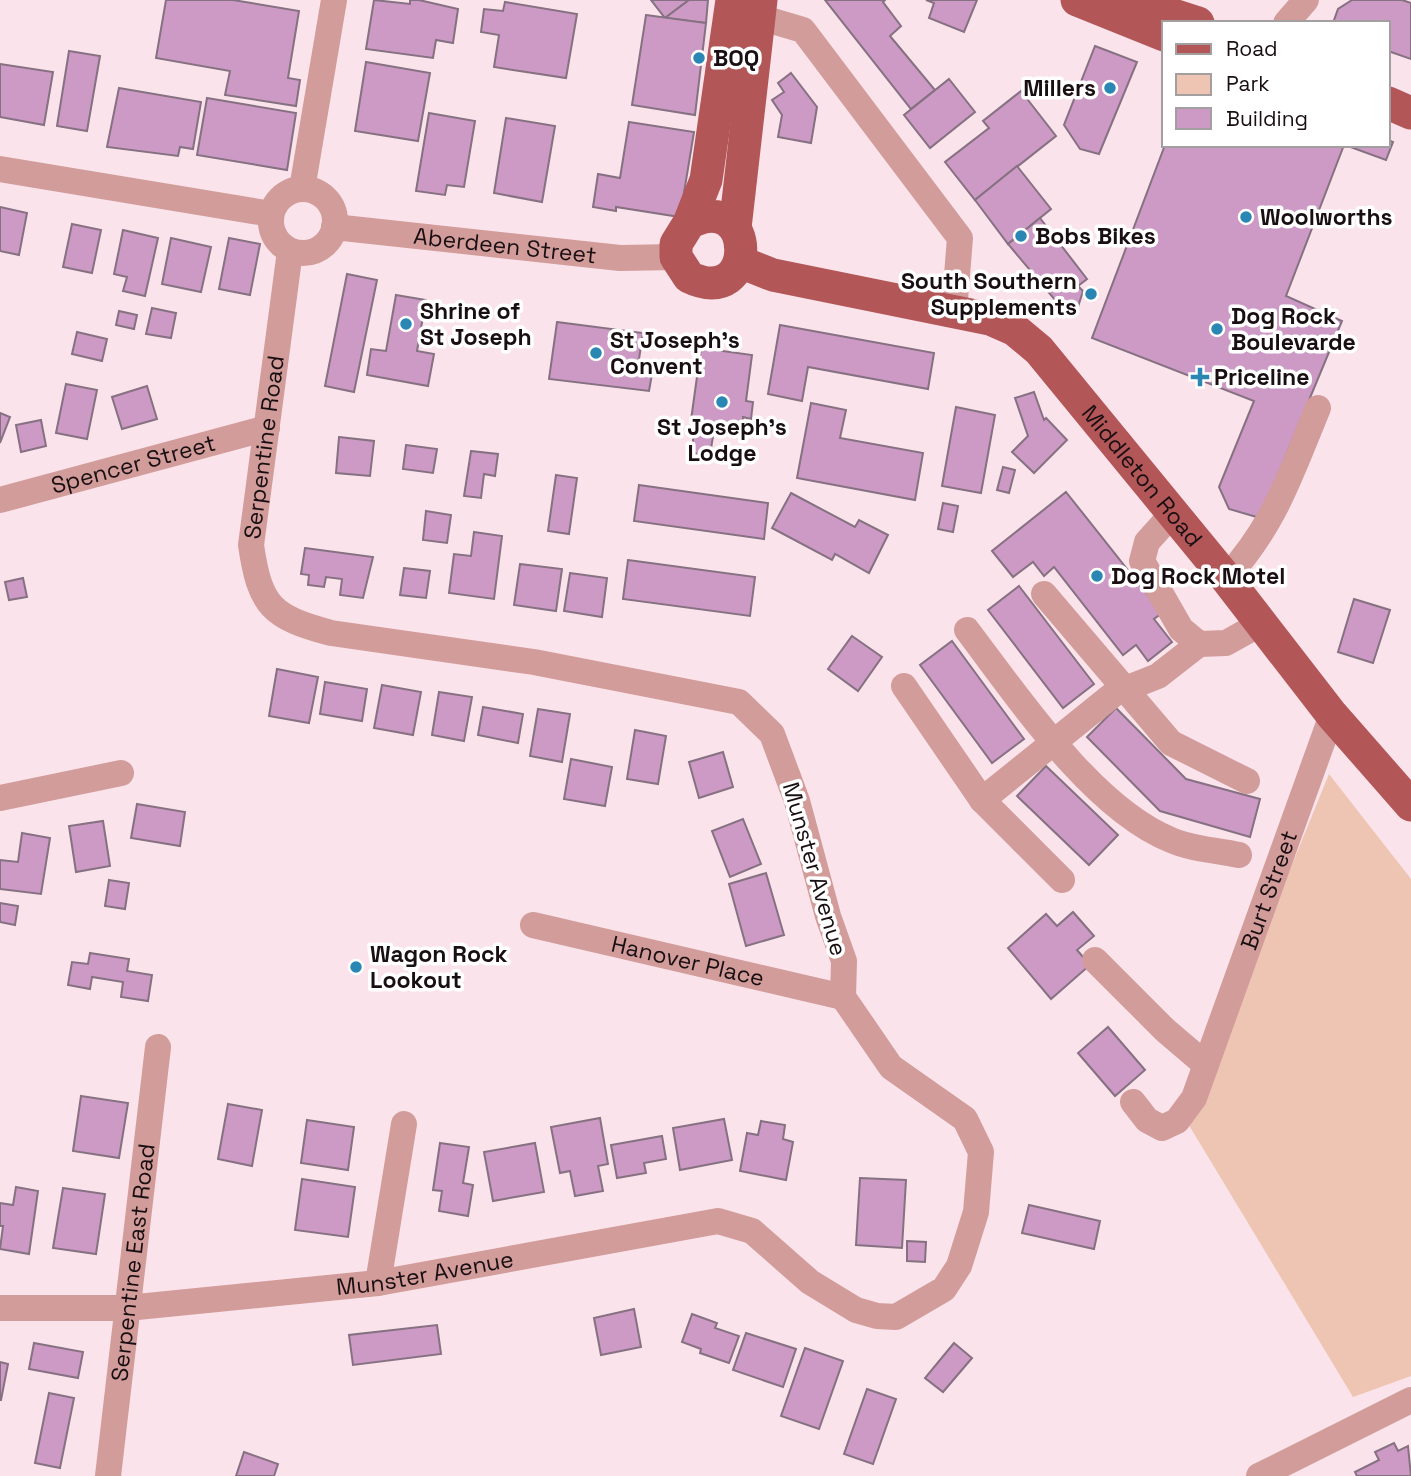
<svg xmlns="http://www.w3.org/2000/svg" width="1411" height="1476" font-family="'Space Grotesk',sans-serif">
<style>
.green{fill:#eec5b2}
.building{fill:#cc9ac4;stroke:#857181;stroke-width:2}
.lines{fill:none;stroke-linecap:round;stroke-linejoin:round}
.minor{stroke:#d19c9a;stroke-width:26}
.major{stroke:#b35657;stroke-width:33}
.poi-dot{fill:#2a86b3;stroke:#fff;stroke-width:2.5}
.labels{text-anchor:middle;stroke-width:7;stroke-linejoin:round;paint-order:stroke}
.poi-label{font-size:23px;font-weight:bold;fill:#190f13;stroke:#fff;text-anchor:start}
.street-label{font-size:23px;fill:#190f13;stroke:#fff}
</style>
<rect width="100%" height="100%" fill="#fbe3eb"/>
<polygon class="green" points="1329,774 1411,879 1411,1376 1353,1397 1187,1122"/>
<g class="building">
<polygon points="166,0 233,0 299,11 288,78 300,80 296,106 225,95 230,71 156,58"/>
<polygon points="374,0 410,4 410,0 419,0 458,9 453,43 436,40 433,58 366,49"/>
<polygon points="651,0 689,0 665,18"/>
<polygon points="689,0 708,0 706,23 665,18"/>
<polygon points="825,0 885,0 883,2 901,26 890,36 935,90 911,109"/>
<polygon points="926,0 977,0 964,32 929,18 934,3"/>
<polygon points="1352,0 1402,0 1411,3 1411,59 1388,51 1388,23 1333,23 1338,9"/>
<polygon points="505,2 577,14 566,78 494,67 499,35 481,32 484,9 503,11"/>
<polygon points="646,15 706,23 695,115 632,105"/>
<polygon points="1095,46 1137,62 1099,154 1080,149 1064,125"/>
<polygon points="69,51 100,56 87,131 57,126"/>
<polygon points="366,62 430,73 418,141 355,131"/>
<polygon points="0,64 53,72 44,125 0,117"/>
<polygon points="791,73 817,107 811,143 778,137 782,115 772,100 784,92 778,83"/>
<polygon points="949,79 975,112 930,148 904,115"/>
<polygon points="119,88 201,102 193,149 180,147 178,156 107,147"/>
<polygon points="1021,91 1056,136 975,200 945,162 989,128 983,121"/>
<polygon points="207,98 296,113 287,170 197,155"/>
<polygon points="429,113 475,121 464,187 447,185 445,195 416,191"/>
<polygon points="506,118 555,126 542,202 494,193"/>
<polygon points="629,122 694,132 680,217 616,207 616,211 593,207 598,174 620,178"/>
<polygon points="1388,140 1393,142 1386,160 1345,145 1388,145"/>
<polygon points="1165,145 1344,145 1286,296 1342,321 1260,518 1229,509 1219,487 1254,401 1092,338"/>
<polygon points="1017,166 1051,209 1008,244 975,200"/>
<polygon points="0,207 27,213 19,255 0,251"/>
<polygon points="1040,218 1087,279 1078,286 1083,291 1077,310 1065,312 1008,244"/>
<polygon points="72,224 101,230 92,273 63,267"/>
<polygon points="123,230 158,238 145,296 123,291 127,277 114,274"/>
<polygon points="171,238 211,247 201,292 162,284"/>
<polygon points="229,238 260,244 250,295 219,289"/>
<polygon points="347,274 377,280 354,392 325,386"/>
<polygon points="396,295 426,300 417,351 434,354 428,386 367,375 371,349 386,351"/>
<polygon points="152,308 176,313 171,338 146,334"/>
<polygon points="119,311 137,315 134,329 116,325"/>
<polygon points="557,322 643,333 637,372 652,374 649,391 549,379"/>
<polygon points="780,325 934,353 928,389 808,367 802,401 768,394"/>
<polygon points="77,332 107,339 102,361 72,354"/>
<polygon points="701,348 752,355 746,401 753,402 751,419 743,417 742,427 715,424 710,455 691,453 696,421 691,420"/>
<polygon points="66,384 97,390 87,439 56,433"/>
<polygon points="147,386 157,419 122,429 112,397"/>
<polygon points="1034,392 1044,420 1046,418 1067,440 1034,473 1012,452 1028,436 1015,398"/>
<polygon points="811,403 846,410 840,438 923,453 915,500 797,478"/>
<polygon points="956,407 995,415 981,493 942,486"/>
<polygon points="0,413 10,417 0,443"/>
<polygon points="41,420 46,446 21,452 16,425"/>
<polygon points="339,437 374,441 370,476 336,473"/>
<polygon points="406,445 437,449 433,473 403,469"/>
<polygon points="471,451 498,454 495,476 484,474 481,498 464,496"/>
<polygon points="1003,467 1015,470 1009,493 997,490"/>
<polygon points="556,475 577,478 569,534 548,531"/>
<polygon points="639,485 768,503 764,539 634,521"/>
<polygon points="1066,492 1162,613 1154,619 1172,642 1148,661 1136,645 1123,655 1054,567 1044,576 1033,562 1013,577 992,551"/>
<polygon points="791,493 855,527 859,520 888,535 869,573 835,554 832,560 772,528"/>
<polygon points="943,503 958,506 953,532 938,529"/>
<polygon points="426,511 451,515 447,543 423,540"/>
<polygon points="474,532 502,536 494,599 449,593 454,554 471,556"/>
<polygon points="305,548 373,557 363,598 340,595 342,579 326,577 324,587 308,585 309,575 301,574"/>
<polygon points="628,560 755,577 750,616 623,599"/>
<polygon points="520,564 562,569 556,611 514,605"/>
<polygon points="404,568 430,571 426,598 400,595"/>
<polygon points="570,573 607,578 602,617 564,611"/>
<polygon points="23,578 27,597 9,600 5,582"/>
<polygon points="1019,586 1094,684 1063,708 988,610"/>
<polygon points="1354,599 1390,610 1373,663 1338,652"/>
<polygon points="852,636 882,657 858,691 828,669"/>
<polygon points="952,641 1024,739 992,763 920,665"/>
<polygon points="277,669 318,677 309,723 269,716"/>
<polygon points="325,682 367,689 362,721 320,714"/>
<polygon points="382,685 421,692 413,735 374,728"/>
<polygon points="439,692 472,697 464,741 432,735"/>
<polygon points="483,707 523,714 518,743 478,735"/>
<polygon points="1116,708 1186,779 1260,799 1250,837 1160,811 1087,737"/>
<polygon points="538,709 570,714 562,762 530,756"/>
<polygon points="635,730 666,736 658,784 627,779"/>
<polygon points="723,752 733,787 699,798 689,762"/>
<polygon points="571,759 612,767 605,806 564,799"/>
<polygon points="1046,766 1118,835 1089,865 1017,796"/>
<polygon points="137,804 185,812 180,846 131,838"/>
<polygon points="743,819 761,864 730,877 712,831"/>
<polygon points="103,821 110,866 76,872 69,826"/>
<polygon points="22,833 50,838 41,894 0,889 0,860 18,862"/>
<polygon points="766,873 784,935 746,946 729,884"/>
<polygon points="109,880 129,883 125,909 105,906"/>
<polygon points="0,903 18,906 15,925 0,922"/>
<polygon points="1073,912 1094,936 1077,950 1090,965 1051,999 1008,948 1046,914 1057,926"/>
<polygon points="90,953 129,959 127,971 152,975 148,1001 121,997 123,982 92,977 90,989 68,985 72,962 88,964"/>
<polygon points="1108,1027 1145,1070 1115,1096 1078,1053"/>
<polygon points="81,1096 128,1103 119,1158 73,1151"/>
<polygon points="228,1104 262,1110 252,1166 218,1159"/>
<polygon points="600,1118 608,1164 598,1166 603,1191 575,1196 570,1171 560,1173 551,1127"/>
<polygon points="724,1119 732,1160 680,1170 673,1128"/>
<polygon points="307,1120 354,1127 348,1170 301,1163"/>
<polygon points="761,1121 785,1125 783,1139 793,1142 786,1180 740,1171 747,1133 758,1135"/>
<polygon points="662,1136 666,1159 644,1163 646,1173 617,1178 611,1145"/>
<polygon points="440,1143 469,1147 463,1183 473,1185 468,1216 439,1211 442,1191 433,1190"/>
<polygon points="535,1143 544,1192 493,1201 484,1152"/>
<polygon points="860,1178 906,1180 902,1248 856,1245"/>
<polygon points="302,1179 355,1187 348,1237 295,1230"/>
<polygon points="16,1187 38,1191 29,1254 0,1249 3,1226 0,1226 0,1203 13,1205"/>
<polygon points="63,1188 105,1194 96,1254 53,1248"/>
<polygon points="1029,1205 1100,1221 1094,1249 1022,1233"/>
<polygon points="907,1241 926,1242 925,1262 907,1261"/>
<polygon points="634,1309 641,1347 601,1355 594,1318"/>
<polygon points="692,1314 717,1323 715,1328 739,1336 729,1363 700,1353 701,1349 682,1342"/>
<polygon points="437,1325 441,1354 353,1365 349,1335"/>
<polygon points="746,1333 796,1349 783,1387 733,1370"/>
<polygon points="34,1343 83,1352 78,1378 29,1369"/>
<polygon points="954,1343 972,1358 943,1392 925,1378"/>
<polygon points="805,1348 843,1361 819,1429 781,1416"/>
<polygon points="0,1362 8,1364 1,1400 0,1400"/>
<polygon points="867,1389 896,1399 873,1464 844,1454"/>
<polygon points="49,1393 74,1398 60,1468 35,1463"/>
<polygon points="1394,1443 1398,1451 1408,1446 1411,1476 1357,1476 1355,1472 1379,1460 1375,1452"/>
<polygon points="244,1452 278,1464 274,1476 236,1476"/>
</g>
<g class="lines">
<g class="minor">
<polyline points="759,17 803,30 960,238 954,312"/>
<polyline points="1286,23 1306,0"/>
<polyline points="0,169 271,214"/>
<polyline points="302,189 334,0"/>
<circle cx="303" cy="221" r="32"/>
<path id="s1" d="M334,227L620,258L676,257"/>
<path id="s2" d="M0,500L267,428"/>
<polyline points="1173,513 1147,542 1142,561 1181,629 1199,644 1226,643 1260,624"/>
<path d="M1226,578C1275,525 1291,473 1318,408"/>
<polyline points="1044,594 1171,743 1247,781"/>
<path d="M967,630C1018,697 1092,808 1171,840C1191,849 1217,850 1239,855"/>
<polyline points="904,686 982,800"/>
<polyline points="0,798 121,773"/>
<polyline points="1062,880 982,800 1115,693 1158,676 1199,644"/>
<path id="s3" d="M533,925L843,997"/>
<polyline points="1095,960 1165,1030 1206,1065"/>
<path id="s4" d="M1133,1102L1147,1120L1162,1128L1177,1121L1194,1098L1332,715"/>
<polyline points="378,1283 404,1124"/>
<path id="s5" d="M0,1308H127L378,1283L718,1221L752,1231L810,1282L856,1310L877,1316L896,1317L944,1289L959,1266L976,1212L981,1152L965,1119L891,1067L843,997L844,961L828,916L797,801L772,734L739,702L534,662L331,633C272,617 260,607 251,545L290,251"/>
<path id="s6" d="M108,1476L158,1047"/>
<polyline points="1259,1476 1411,1400"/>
</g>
<g class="major">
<polyline points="1077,0 1164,35"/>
<polyline points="1136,3 1198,23"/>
<polyline points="1388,103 1411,113"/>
<path d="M689,223C757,187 759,311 689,277L676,257V244L689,223L706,180L732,0"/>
<polyline points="735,228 761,0"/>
<path id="s7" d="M740,262L773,275L990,319L1015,330L1039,350L1226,578L1332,715L1411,805"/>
</g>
</g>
<g class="poi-dot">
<circle cx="699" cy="58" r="7"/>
<circle cx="1110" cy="88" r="7"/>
<circle cx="1246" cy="217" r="7"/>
<circle cx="1021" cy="236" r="7"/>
<circle cx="1091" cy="294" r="7"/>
<circle cx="406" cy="324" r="7"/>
<circle cx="1217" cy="329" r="7"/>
<circle cx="596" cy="353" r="7"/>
<path d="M1196.5 366.5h7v7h7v7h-7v7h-7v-7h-7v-7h7z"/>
<circle cx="722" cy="402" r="7"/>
<circle cx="1097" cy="576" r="7"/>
<circle cx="356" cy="967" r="7"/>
</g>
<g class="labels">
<g class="poi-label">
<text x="713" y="66">BOQ</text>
<text x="1096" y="96" text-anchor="end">Millers</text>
<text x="1260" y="225">Woolworths</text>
<text x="1035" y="244">Bobs Bikes</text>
<text x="1077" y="289" text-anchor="end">South Southern<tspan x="1077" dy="26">Supplements</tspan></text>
<text x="420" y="319">Shrine of<tspan x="420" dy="26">St Joseph</tspan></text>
<text x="1231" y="324">Dog Rock<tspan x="1231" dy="26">Boulevarde</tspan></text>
<text x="610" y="348">St Joseph's<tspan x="610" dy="26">Convent</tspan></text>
<text x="1214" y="385">Priceline</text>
<text x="722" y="435" text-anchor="middle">St Joseph's<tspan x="722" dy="26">Lodge</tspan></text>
<text x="1111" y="584">Dog Rock Motel</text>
<text x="370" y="962">Wagon Rock<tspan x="370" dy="26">Lookout</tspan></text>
</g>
<g class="street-label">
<text dy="8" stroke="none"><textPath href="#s1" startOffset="172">Aberdeen Street</textPath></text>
<text dy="8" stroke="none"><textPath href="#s5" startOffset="2308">Serpentine Road</textPath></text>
<text dy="8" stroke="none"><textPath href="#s2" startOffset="138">Spencer Street</textPath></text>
<text dy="8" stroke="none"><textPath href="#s7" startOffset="478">Middleton Road</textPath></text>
<text transform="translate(815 869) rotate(74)" y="8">Munster Avenue</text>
<text dy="8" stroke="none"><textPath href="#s4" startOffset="306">Burt Street</textPath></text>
<text dy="8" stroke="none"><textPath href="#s3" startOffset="159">Hanover Place</textPath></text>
<text dy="8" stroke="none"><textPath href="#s6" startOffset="215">Serpentine East Road</textPath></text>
<text dy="8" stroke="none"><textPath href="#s5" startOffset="427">Munster Avenue</textPath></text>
</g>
</g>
<rect x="1162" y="21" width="228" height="126" fill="#ffffff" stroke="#a39fa1" stroke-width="2"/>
<rect x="1176" y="44" width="35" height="10" fill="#b35657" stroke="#a39fa1" stroke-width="2"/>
<text x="1226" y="56" font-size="21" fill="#190f13">Road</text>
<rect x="1176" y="74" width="35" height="21" fill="#eec5b2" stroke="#a39fa1" stroke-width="2"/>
<text x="1226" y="91" font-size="21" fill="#190f13">Park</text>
<rect x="1176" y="108" width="35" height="21" fill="#cc9ac4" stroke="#a39fa1" stroke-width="2"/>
<text x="1226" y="126" font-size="21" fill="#190f13">Building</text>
</svg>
